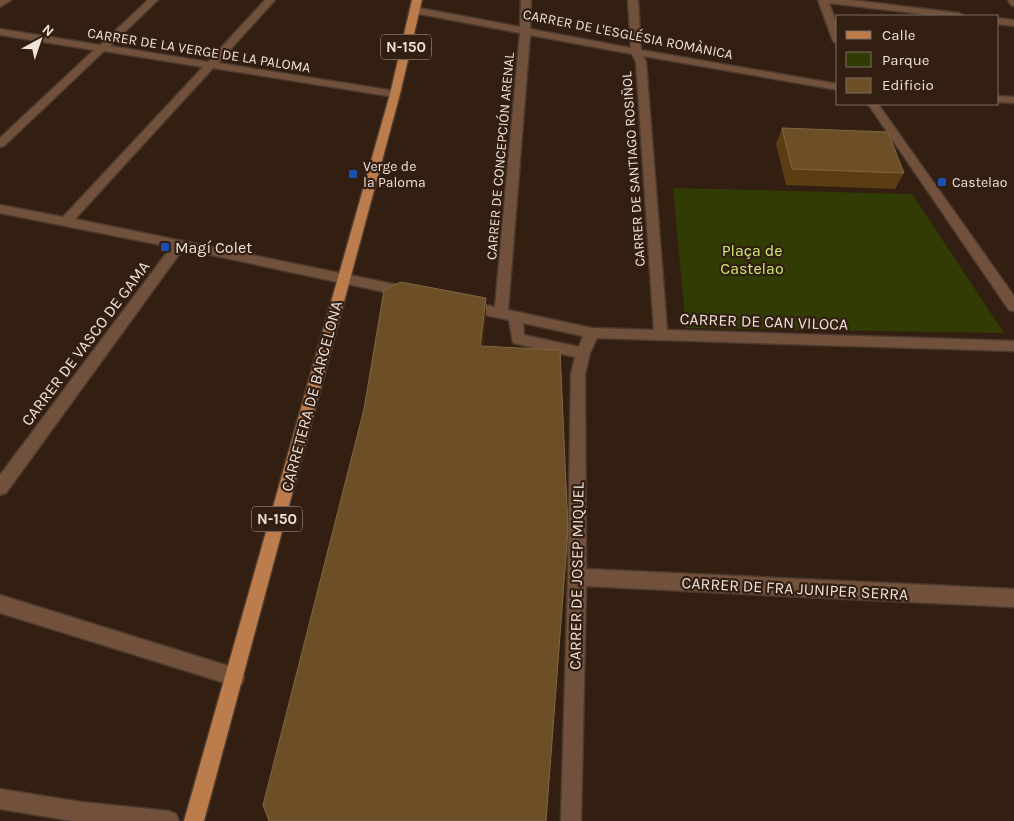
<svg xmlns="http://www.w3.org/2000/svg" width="1014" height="821" font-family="Karla,sans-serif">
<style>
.green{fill:#303c03}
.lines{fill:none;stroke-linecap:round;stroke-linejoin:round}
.minor-casing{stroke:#4c3a2e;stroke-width:3}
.major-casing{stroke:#4c3a2e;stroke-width:3}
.minor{fill:#71513b;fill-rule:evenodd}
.major{fill:#bd7c4c;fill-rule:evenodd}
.wall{fill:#5c3d12}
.shaded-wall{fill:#452a09}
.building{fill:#6c4f27;stroke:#806643}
.transit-dot{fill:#1a4fb4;stroke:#321f12;stroke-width:2}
.labels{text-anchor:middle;stroke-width:4.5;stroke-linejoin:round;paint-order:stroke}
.far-street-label{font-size:14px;fill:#eee1d9;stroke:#321f12}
.far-poi-label{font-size:14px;fill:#eee1d9;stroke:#321f12;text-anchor:start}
.shield{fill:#321f12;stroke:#b6a79d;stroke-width:1}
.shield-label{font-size:15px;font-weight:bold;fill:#eee1d9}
.poi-label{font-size:16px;fill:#eee1d9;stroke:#321f12;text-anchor:start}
.park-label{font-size:16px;fill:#cbeb73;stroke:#321f12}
.street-label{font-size:16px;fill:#eee1d9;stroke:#321f12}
</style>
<rect width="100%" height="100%" fill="#321f12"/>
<polygon class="green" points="673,188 912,194 1004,333 686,328"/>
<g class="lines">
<defs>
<g id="minor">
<polygon points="0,0 11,0 0,7"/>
<polygon points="148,0 158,0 110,46 208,62 265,0 275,0 218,63 395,91 400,94 395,97 213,68 75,219 408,287 413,289 415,292 413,295 408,297 183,249 6,493 0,495 0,475 171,247 0,213 0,205 63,217 203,67 104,51 4,146 0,147 0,138 94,50 0,35 0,29 100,45"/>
<path d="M521,0H531L530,29L631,48L628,0H638L641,50L838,84V90L643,56L646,62L667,330L1014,341V351L597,338L590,353L585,374L586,569L1014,589V607L586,586L581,821H561L568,577L571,374L575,357L513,343L509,320L466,311L461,310L459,306L461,302L466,301L495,307L520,33L414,13L409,10L414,7L520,27ZM530,35L632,54L636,62L654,330L592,328L508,310ZM523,323L583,336L579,347L524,335Z"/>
<polygon points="818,0 851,0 959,13 964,16 938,16 829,3 838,27 838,44 833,41"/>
<polygon points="1008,0 1014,0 1014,6 1011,5"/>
<polygon points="998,18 1014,20 1014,26 998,24"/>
<polygon points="998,96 1014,97 1014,103 998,102"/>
<polygon points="868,104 878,104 1014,296 1014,311 1009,310"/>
<polygon points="0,595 235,668 242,670 244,677 242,684 235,686 0,613"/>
<polygon points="0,789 81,802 169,811 176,814 179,821 73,821 0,809"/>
</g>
<polygon id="major" points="412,0 422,0 400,94 204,821 184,821 390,94"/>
</defs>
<use href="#minor" class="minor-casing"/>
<use href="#major" class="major-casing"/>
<use href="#minor" class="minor"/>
<use href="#major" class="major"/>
</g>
<polygon class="wall" points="782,128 904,173 895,189 786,185 776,144"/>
<polygon class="shaded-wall" points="486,298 486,318 481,365 480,346"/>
<g class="building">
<polygon points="782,128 888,132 904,173 792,169"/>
<polygon points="401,282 486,298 480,346 560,350 568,529 546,821 269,821 263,805 364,409 384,290"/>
</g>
<g class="transit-dot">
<rect x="348" y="169" width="10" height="10" rx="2.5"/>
<rect x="937" y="177" width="10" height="10" rx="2.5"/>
<rect x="160" y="242" width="10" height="10" rx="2.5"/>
</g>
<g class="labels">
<g class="far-street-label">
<text transform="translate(628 34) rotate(11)" y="5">CARRER DE L'ESGLÉSIA ROMÀNICA</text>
<text transform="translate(199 50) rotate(9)" y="5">CARRER DE LA VERGE DE LA PALOMA</text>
<text transform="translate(500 156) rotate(-85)" y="5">CARRER DE CONCEPCIÓN ARENAL</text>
<text transform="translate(633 169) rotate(-94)" y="5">CARRER DE SANTIAGO ROSIÑOL</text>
</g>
<g class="far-poi-label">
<text x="363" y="171">Verge de<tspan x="363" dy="16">la Paloma</tspan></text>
<text x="952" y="187">Castelao</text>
</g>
<g class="shield">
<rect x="381" y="34.5" width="50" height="25" rx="4"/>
<rect x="252" y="506.5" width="50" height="25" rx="4"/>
</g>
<g class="shield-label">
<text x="406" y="52">N-150</text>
<text x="277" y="524">N-150</text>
</g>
<g class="poi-label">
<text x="175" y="253">Magí Colet</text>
</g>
<g class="park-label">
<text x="752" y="256">Plaça de<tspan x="752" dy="18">Castelao</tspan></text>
</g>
<g class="street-label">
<text transform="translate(764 321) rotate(2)" y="6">CARRER DE CAN VILOCA</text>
<text transform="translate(85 343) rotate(-53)" y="6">CARRER DE VASCO DE GAMA</text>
<text transform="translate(311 396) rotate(-75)" y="6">CARRETERA DE BARCELONA</text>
<text transform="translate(576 576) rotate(-89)" y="6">CARRER DE JOSEP MIQUEL</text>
<text transform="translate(795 588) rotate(3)" y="6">CARRER DE FRA JUNIPER SERRA</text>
</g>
</g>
<rect x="836" y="15" width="162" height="90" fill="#321f12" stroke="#7d6d62"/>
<rect x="846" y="31" width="25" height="8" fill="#bd7c4c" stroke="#7d6d62"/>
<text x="882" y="40" font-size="15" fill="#eee1d9">Calle</text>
<rect x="846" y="52" width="25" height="15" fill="#303c03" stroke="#7d6d62"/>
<text x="882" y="65" font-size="15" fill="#eee1d9">Parque</text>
<rect x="846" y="78" width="25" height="15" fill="#6c4f27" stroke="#7d6d62"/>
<text x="882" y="90" font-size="15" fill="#eee1d9">Edificio</text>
<g transform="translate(40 40) rotate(40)" stroke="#321f12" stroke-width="4" paint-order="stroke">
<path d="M0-4L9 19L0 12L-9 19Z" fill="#eee1d9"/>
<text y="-8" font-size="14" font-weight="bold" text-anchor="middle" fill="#eee1d9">N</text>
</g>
</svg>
